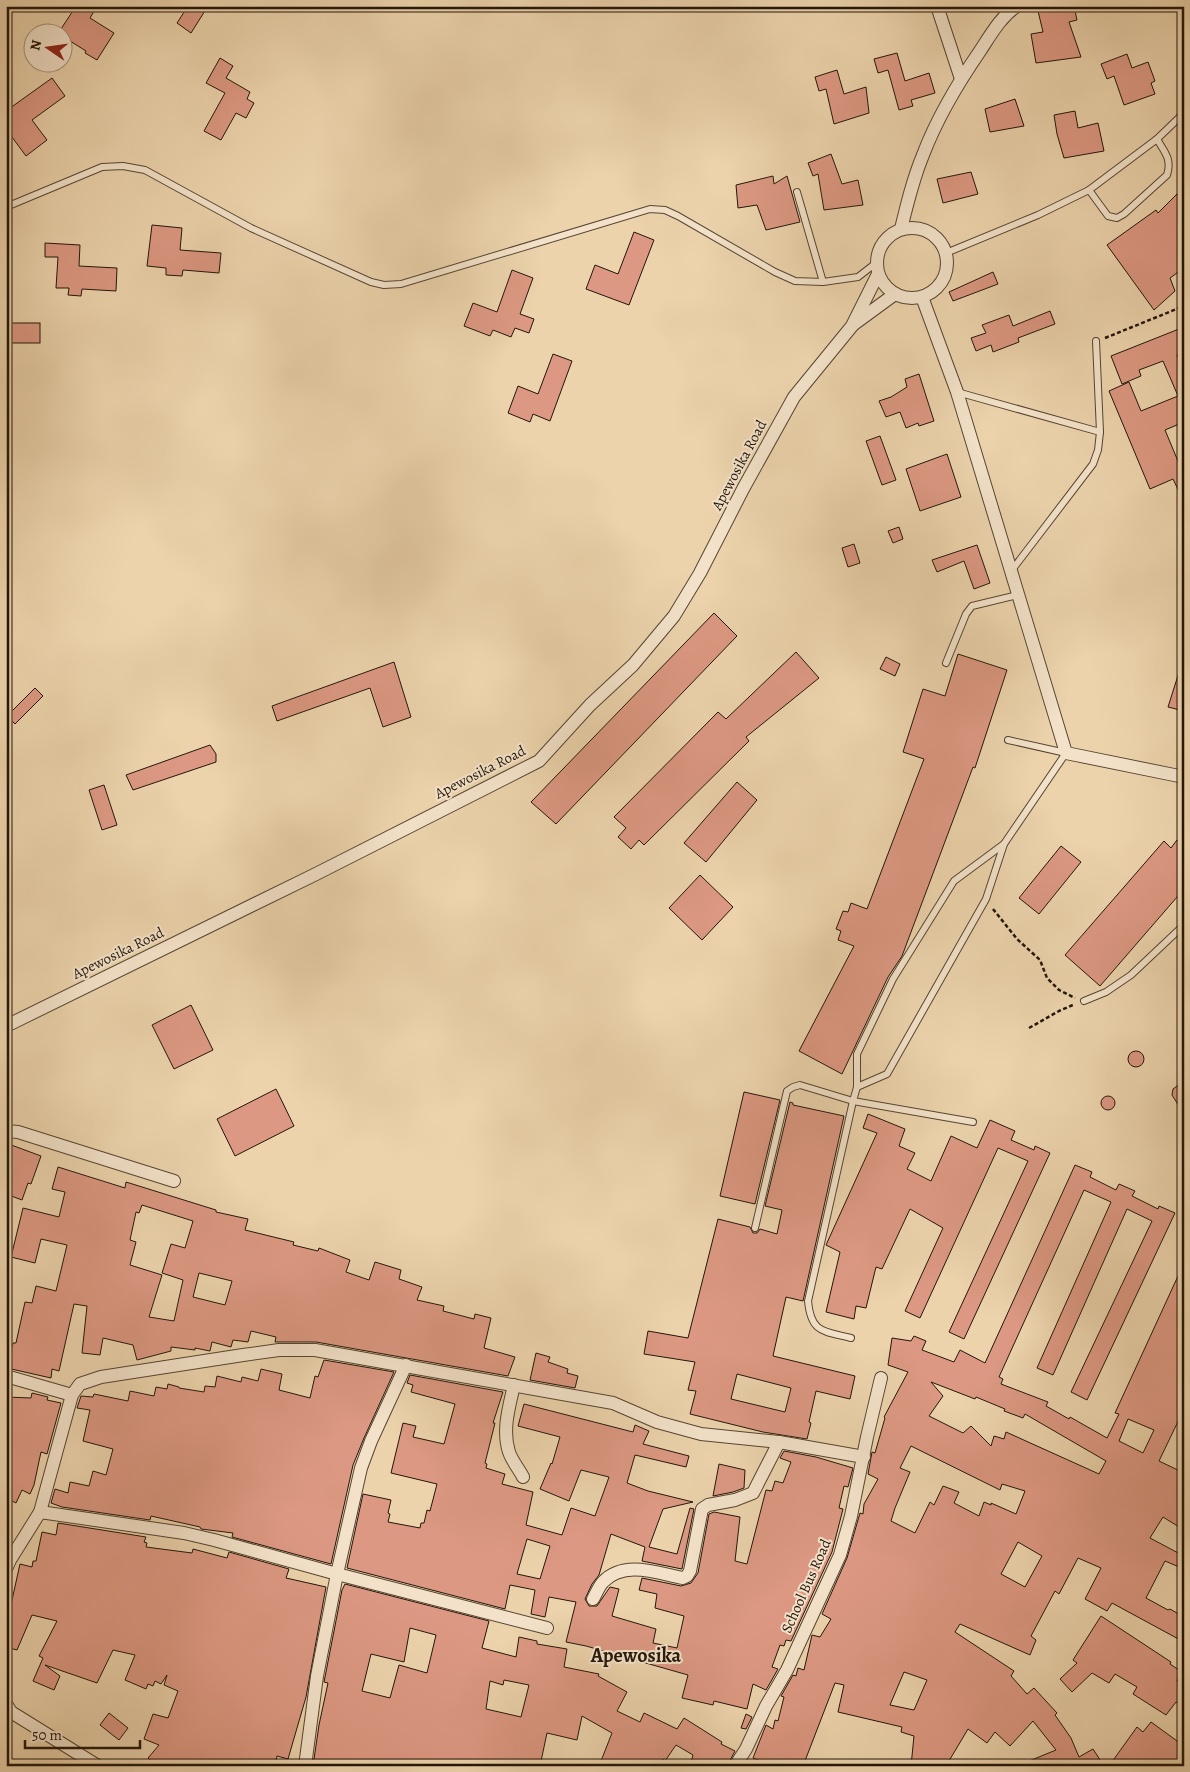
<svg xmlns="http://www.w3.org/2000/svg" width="1190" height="1772" font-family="Alegreya,serif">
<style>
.building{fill:#dc9882;stroke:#23160a;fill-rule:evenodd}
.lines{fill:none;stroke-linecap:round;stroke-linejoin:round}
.service-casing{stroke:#554532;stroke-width:8}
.minor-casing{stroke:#554532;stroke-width:14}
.path{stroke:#23160a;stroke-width:2.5;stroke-dasharray:4 2.5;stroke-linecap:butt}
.service{stroke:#f3e2c9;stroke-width:6}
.minor{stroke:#f3e2c9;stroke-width:12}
.labels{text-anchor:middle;stroke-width:4;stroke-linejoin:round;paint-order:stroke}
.street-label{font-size:15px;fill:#23160a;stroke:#f3e2c9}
.district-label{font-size:20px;font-weight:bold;fill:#23160a;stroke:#f3e2c9}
</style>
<rect width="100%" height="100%" fill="#ecd3ac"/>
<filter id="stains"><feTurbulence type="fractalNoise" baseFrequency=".004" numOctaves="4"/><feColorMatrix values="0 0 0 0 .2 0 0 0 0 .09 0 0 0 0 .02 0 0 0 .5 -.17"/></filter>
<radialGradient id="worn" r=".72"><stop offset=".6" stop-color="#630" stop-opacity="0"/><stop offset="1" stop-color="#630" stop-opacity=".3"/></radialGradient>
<g class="building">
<polygon points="76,6 97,6 90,18 114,33 97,60 85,53 86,51 62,36 62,32 59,32"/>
<polygon points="188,6 208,6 191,33 177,23"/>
<polygon points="1060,6 1074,6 1077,20 1069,22 1081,57 1036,63 1031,34 1043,32 1038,11"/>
<polygon points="897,53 905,81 929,73 935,93 911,100 913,106 899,110 888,70 878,73 874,59"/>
<polygon points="1127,54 1132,68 1148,62 1155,81 1151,83 1155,94 1124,105 1114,76 1107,79 1101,64"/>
<polygon points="220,58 233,66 226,78 250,92 247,99 254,103 246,118 236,113 221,140 204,131 225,93 206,83"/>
<polygon points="837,70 844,94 866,87 869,113 834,124 826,89 819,91 815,77"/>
<polygon points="52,78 65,96 32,120 47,140 26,156 6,129 6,111"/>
<polygon points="1015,99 1024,126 990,132 985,109"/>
<polygon points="1075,111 1078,128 1098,123 1104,151 1064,158 1057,134 1054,115"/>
<polygon points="831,154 842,184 858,180 863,205 824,210 818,174 813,176 808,163"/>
<polygon points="971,172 978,194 943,203 937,179"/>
<polygon points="773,176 774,184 787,176 800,222 766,230 757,205 738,208 736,185"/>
<polygon points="1177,194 1184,202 1184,268 1170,278 1175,291 1154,310 1107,245 1156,210 1158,213"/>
<polygon points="152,225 182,228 180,250 221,253 219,273 183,270 182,276 166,275 166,268 147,266"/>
<polygon points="634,232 654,240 629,305 586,289 595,265 618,274"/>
<polygon points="45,243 80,245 79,266 117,268 116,291 82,289 81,296 68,295 69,288 56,288 58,257 45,257"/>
<polygon points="512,270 533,278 520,314 534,319 529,333 515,328 511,337 493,330 490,336 464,326 473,303 497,312"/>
<polygon points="993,272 998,284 953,301 949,292"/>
<polygon points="1050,311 1055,324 1018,338 1019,342 993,352 991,345 976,351 971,338 986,333 982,325 1009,315 1013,326"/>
<rect x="6" y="323" width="34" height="20"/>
<polygon points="1184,327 1184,352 1177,355 1184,370 1184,422 1165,430 1180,466 1184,464 1184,502 1173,479 1150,489 1109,391 1129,382 1141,411 1178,396 1163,361 1139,370 1141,376 1122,384 1111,356"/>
<polygon points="553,354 572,361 550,421 533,414 530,422 508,413 518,386 538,394"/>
<polygon points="919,374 934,421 919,426 918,423 906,428 900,412 886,417 879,401 891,397 907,387 905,379"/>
<polygon points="880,436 896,480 882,485 866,441"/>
<polygon points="947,454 961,497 920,511 906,469"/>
<polygon points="899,527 903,539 893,543 888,531"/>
<polygon points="854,544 860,563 848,567 842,548"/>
<polygon points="977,545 990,583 974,589 964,561 937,572 932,560"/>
<polygon points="714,613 737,636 556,824 531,802"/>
<polygon points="796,652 819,678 746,737 749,741 644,845 639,840 631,849 618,837 626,828 614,817 718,712 726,719"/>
<polygon points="958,654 1007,670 975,768 973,767 902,956 888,977 842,1074 799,1051 854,946 838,940 841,931 836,929 843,911 848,912 851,903 867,909 924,759 903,752 923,689 945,696"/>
<polygon points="886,657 900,664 895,676 880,669"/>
<polygon points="394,662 411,717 383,727 370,688 277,721 272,706"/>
<polygon points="1181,666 1184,666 1184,711 1168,707"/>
<polygon points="35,688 43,696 15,724 7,716"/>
<polygon points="210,745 216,754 216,762 133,790 126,775"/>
<polygon points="737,782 757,800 706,862 684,843"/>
<polygon points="104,785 117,825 102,830 89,790"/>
<polygon points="1177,840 1184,846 1184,889 1100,986 1065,955 1164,841 1171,848"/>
<polygon points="1061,846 1081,862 1039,914 1019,898"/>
<polygon points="700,875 733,907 702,940 669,908"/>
<polygon points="191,1005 213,1050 174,1069 152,1025"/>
<circle cx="1136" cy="1059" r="8"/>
<polygon points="1184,1081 1184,1114 1172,1095 1173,1089"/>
<polygon points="276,1089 294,1126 235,1156 217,1119"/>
<polygon points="744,1092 780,1100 755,1204 720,1196"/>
<circle cx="1108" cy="1103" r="7"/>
<path d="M790,1102L793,1103V1105L844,1116L803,1301L786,1297L773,1356L855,1376L850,1399L816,1391L809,1422L811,1423L807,1439L763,1432L690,1414L696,1391L688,1390L695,1362L644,1354L648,1331L688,1338L718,1219L750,1227L753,1233H757L760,1229L777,1234L782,1210L765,1206ZM737,1374L791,1388L785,1412L731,1399Z"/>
<polygon points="868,1114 905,1129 899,1146 915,1153 907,1169 931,1181 951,1136 977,1148 990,1120 1015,1131 1011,1140 1034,1150 1035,1146 1050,1153 964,1339 949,1332 1028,1161 998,1148 920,1318 905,1311 943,1228 910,1209 882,1269 876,1267 866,1308 856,1306 854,1319 826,1312 840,1252 826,1245 877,1133 863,1128"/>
<polygon points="6,1143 41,1156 31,1184 28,1183 22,1200 6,1194"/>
<path d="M1075,1165L1092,1172L1090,1177L1116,1190L1119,1184L1135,1191L1132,1196L1158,1209L1159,1206L1175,1213L1087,1400L1071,1392L1152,1221L1127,1209L1053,1375L1037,1368L1111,1202L1084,1190L999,1377L1003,1379L1001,1384L1048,1402L1046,1406L1069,1419L1070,1417L1107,1438L1119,1414L1115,1413L1184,1263V1409L1159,1461L1184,1473V1530L1163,1517L1150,1538L1184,1556V1569L1165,1561L1146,1598L1168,1610L1170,1609L1184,1617V1642L1112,1603L1107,1611L1085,1599L1101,1568L1078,1558L1059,1594L1055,1591L1031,1636L1036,1640L1030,1655L960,1624L955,1632L1014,1671L1011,1676L1027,1694L1034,1688L1057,1713L1055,1715L1071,1738L1079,1757L1093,1749L1104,1766H1065L1067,1765L1065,1761L1052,1766H1017L1056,1750L1033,1721L1010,1746L995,1732L987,1743L968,1729L946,1766H911L914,1736L901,1732L902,1727L838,1712L844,1685L835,1683L803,1766H773L753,1758L766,1725L773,1729L775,1720L778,1721L784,1697L781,1696L793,1675L796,1676L798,1668L804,1670L812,1635L820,1637L831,1619L822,1614L847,1558L860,1513L863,1514L864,1504L878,1479L868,1474L872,1452L875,1453L885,1418L884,1417L908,1372L888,1365L892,1338L911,1341L914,1336L926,1341L922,1350L954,1362L960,1350L985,1363ZM931,1382L975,1399L976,1397L1005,1409L1004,1411L1023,1418L1025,1414L1106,1461L1099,1474L1006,1432L1004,1439L994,1436L991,1446L971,1426L963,1433L929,1416L943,1396ZM1128,1419L1154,1430L1143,1453L1119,1441ZM911,1446L1000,1490L1002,1484L1025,1491L1016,1514L991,1503V1505L984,1502L979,1516L954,1503L959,1492L943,1486L934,1505L930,1502L915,1533L891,1521L895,1508L910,1472L900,1468ZM1018,1542L1042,1556L1025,1587L1001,1574ZM904,1672L927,1680L914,1710L890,1705Z"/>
<path d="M58,1167L125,1188L126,1182L216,1210V1212L248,1219L245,1230L294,1242L293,1245L318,1251L319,1248L350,1260L346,1272L369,1280L375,1262L401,1270L399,1279L422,1287L417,1300L444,1306L443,1311L474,1319L475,1314L491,1318L484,1348L515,1357L508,1376L316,1342H275L276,1337L251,1331L248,1342L233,1340L231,1347L212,1342L210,1351L195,1348V1350L171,1347V1351L137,1360L133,1345L103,1338L100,1355L82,1353L87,1306L74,1304L59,1371L52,1369L51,1378L7,1368L13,1343H16L25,1302L32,1303L36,1286L56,1291L67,1245L41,1239L35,1263L11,1257L23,1208L59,1217L65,1192L52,1189ZM142,1205L193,1221L185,1248L171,1244L162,1273L183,1280L174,1321L149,1317L162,1275L130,1265L136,1242L130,1240L136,1212L139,1213ZM199,1273L232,1281L225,1305L193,1297Z"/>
<polygon points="536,1353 550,1357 548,1362 568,1369 567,1373 578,1376 575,1388 530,1380"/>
<polygon points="324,1360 394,1372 364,1438 353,1465 331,1564 232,1537 233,1533 201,1529 200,1527 151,1516 150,1520 62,1507 51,1503 55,1489 68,1493 70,1482 89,1486 93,1471 106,1475 113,1449 83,1441 90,1410 77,1408 81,1396 93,1397 94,1394 128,1401 130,1391 154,1396 156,1387 167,1389 168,1384 179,1387 179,1388 204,1392 205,1386 215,1387 217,1376 241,1382 242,1377 258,1381 261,1369 282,1374 279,1390 310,1398 315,1376 318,1377"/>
<path d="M410,1375L503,1392L493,1423H495L485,1463L487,1464L486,1468L505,1474L502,1484L533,1492L526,1525L562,1535L571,1508L595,1516L609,1477L581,1470L569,1501L540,1489L551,1463L552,1464L560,1437L518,1426L524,1404L633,1432L635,1425L649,1431L643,1444L689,1456L686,1467L635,1455L627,1483L648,1491L693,1502L663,1509L649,1547L677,1554L690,1508L694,1509L682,1569L642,1561L645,1547L611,1534L599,1575L592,1584L585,1599L589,1606H597L610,1587L619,1589L612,1616L656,1629L653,1643L677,1648L684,1616L655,1608L657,1594L639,1590L642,1578L681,1586L691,1583L698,1573L709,1514L714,1512L740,1517L735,1561L747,1564L766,1490L772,1491L775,1481L783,1483L791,1462L780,1458L784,1451L816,1457L853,1468L848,1487L844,1486L839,1508L843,1509L832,1552L791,1641L786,1640L784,1646L780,1645L772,1667L778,1669L766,1690L753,1684L747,1709L714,1701L713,1705L682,1698L688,1675L586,1646L566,1642L576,1602L549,1597L545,1617L531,1614L535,1590L510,1585L505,1609L347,1568L363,1494L391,1500L388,1513L390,1514L388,1522L420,1528L421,1523H424L427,1510L430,1511L437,1484L391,1473L403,1423L416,1426L413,1437L444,1444L455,1404L411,1392L413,1385L407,1383ZM527,1539L550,1546L540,1579L517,1574Z"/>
<polygon points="32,1393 48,1397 47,1400 61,1403 47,1454 41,1452 34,1485 30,1494 22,1490 16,1503 6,1498 6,1397 31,1398"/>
<polygon points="719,1464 745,1470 744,1488 733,1492 713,1496"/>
<polygon points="58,1523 146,1537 144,1542 147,1543 146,1547 192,1553 193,1549 227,1558 229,1552 289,1569 286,1578 326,1587 306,1697 288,1759 277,1756 275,1766 157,1766 148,1758 159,1745 144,1739 153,1714 168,1718 178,1691 164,1685 167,1675 161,1684 155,1681 153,1686 148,1684 146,1689 125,1680 135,1655 113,1650 97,1683 45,1665 60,1676 54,1690 33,1681 43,1658 39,1656 57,1621 32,1615 17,1650 6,1647 6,1608 10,1609 20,1564 32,1567 33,1561 36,1561 42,1532 56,1535"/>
<path d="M345,1584L489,1621L482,1648L516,1657L519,1637L537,1641V1644L567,1649L564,1667L599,1674L598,1676L627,1692L617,1711L640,1722L644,1713L677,1729L684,1718L722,1742L721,1744L735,1751L727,1766H690L693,1755L676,1745L665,1761L663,1759L659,1766H599L612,1733L582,1716L577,1740L547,1733L540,1766H313L319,1725L328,1683L324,1682L325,1677L342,1590ZM410,1628L436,1635L427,1673L399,1665L390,1698L362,1691L371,1654L404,1662ZM504,1680L529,1685L521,1717L486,1709L490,1681L503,1685Z"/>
<polygon points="1101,1616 1171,1662 1170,1664 1182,1672 1177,1681 1184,1685 1184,1706 1176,1702 1166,1715 1133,1694 1137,1687 1115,1674 1109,1683 1092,1673 1072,1692 1060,1679 1077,1663 1073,1660"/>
<polygon points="109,1713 128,1728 119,1740 100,1725"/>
<polygon points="746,1714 752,1717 746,1729 741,1728"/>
<polygon points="1151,1722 1184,1746 1184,1766 1109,1766 1137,1727 1143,1732"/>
</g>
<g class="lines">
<defs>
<g id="service">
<path d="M1089,190L1108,216L1117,218L1124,214L1167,175C1172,159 1165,153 1157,139"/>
<polyline points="797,192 823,282"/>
<polyline points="6,207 102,167 123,166 145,170 251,228 371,282 384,285 401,284 650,209 665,210 678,216 775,272 795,281 823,282 858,277 876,263"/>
<polyline points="946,253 1038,215 1089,190 1157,139 1184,113"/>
<polyline points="1096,341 1100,432"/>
<polyline points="957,392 1100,432 1098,450 1093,464 1012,570"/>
<polyline points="946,663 966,614 972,606 1018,595"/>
<polyline points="1084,1001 1106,992 1131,975 1184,925"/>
<polyline points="857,1087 887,1074 986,899 1004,844 1066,753 1008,740"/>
<polyline points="755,1228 787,1091 793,1087 800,1085 853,1101 857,1087 857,1054 893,979 954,881 1004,844"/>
<path d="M851,1338C823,1331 811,1333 808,1301L853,1101L973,1122"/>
</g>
<g id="minor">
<polyline points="937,6 961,79"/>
<circle cx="912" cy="263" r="35"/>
<path d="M901,229C907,204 913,179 923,155C937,118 958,83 980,51C990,36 1001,16 1017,6"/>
<polyline points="922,297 957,392 1066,753 1184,777"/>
<polyline points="854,324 895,294"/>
<polyline points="6,1026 316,874 539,761 590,705 633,665 674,616 700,573 743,489 794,397 852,326 878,274"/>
<polyline points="6,1131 18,1132 174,1181"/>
<polyline points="6,1376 72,1395"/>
<path d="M514,1385C509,1407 502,1430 509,1452C512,1461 519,1469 523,1477"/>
<polyline points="40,1512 184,1533 214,1540 337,1574 547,1628"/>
<polyline points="6,1569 10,1560 40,1512 72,1395 80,1384 101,1377 243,1355 279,1350 315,1350 613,1403 657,1422 701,1434 779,1442 864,1457"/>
<path d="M593,1599C596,1594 599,1586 603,1582C624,1560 657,1573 683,1578L687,1576L690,1571L702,1509L708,1505L735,1500L753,1493L779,1442"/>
<polyline points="6,1704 11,1712 98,1766"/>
<polyline points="305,1766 317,1676 337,1574 361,1468 371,1441 406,1365"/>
<polyline points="735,1766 746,1749 766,1706 787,1670 840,1555 851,1516 867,1437 881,1378"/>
</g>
</defs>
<use href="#service" class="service-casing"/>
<use href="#minor" class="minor-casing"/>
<g class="path">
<polyline points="1105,338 1184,306"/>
<polyline points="993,909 1017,939 1040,960 1047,978 1059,990 1075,998"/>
<polyline points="1029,1028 1059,1011 1075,1004"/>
</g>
<use href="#service" class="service"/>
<use href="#minor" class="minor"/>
</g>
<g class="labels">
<g class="street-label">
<text transform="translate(739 465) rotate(-62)" y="5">Apewosika Road</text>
<text transform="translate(480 772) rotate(-27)" y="5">Apewosika Road</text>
<text transform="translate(118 953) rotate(-26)" y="5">Apewosika Road</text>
<text transform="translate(806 1586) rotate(-66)" y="5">School Bus Road</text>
</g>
<g class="district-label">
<text x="636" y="1662">Apewosika</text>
</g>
</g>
<rect width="1190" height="1772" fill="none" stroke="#ecd3ac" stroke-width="25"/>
<rect x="8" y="8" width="1175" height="1757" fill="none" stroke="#23160a" stroke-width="2.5"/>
<rect x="12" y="12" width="1165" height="1747" fill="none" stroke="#23160a"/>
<g transform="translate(48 48) rotate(283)"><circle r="24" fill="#f3e2c9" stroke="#a0907d"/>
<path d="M0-4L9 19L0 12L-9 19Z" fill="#8f2418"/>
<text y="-8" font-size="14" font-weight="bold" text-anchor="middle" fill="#23160a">N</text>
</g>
<path d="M25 1740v8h115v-8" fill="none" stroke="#23160a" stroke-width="2.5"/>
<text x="32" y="1740" font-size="15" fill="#23160a" stroke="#f3e2c9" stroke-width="4" paint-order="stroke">50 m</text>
<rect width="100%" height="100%" filter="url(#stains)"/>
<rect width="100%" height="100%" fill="url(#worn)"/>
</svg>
